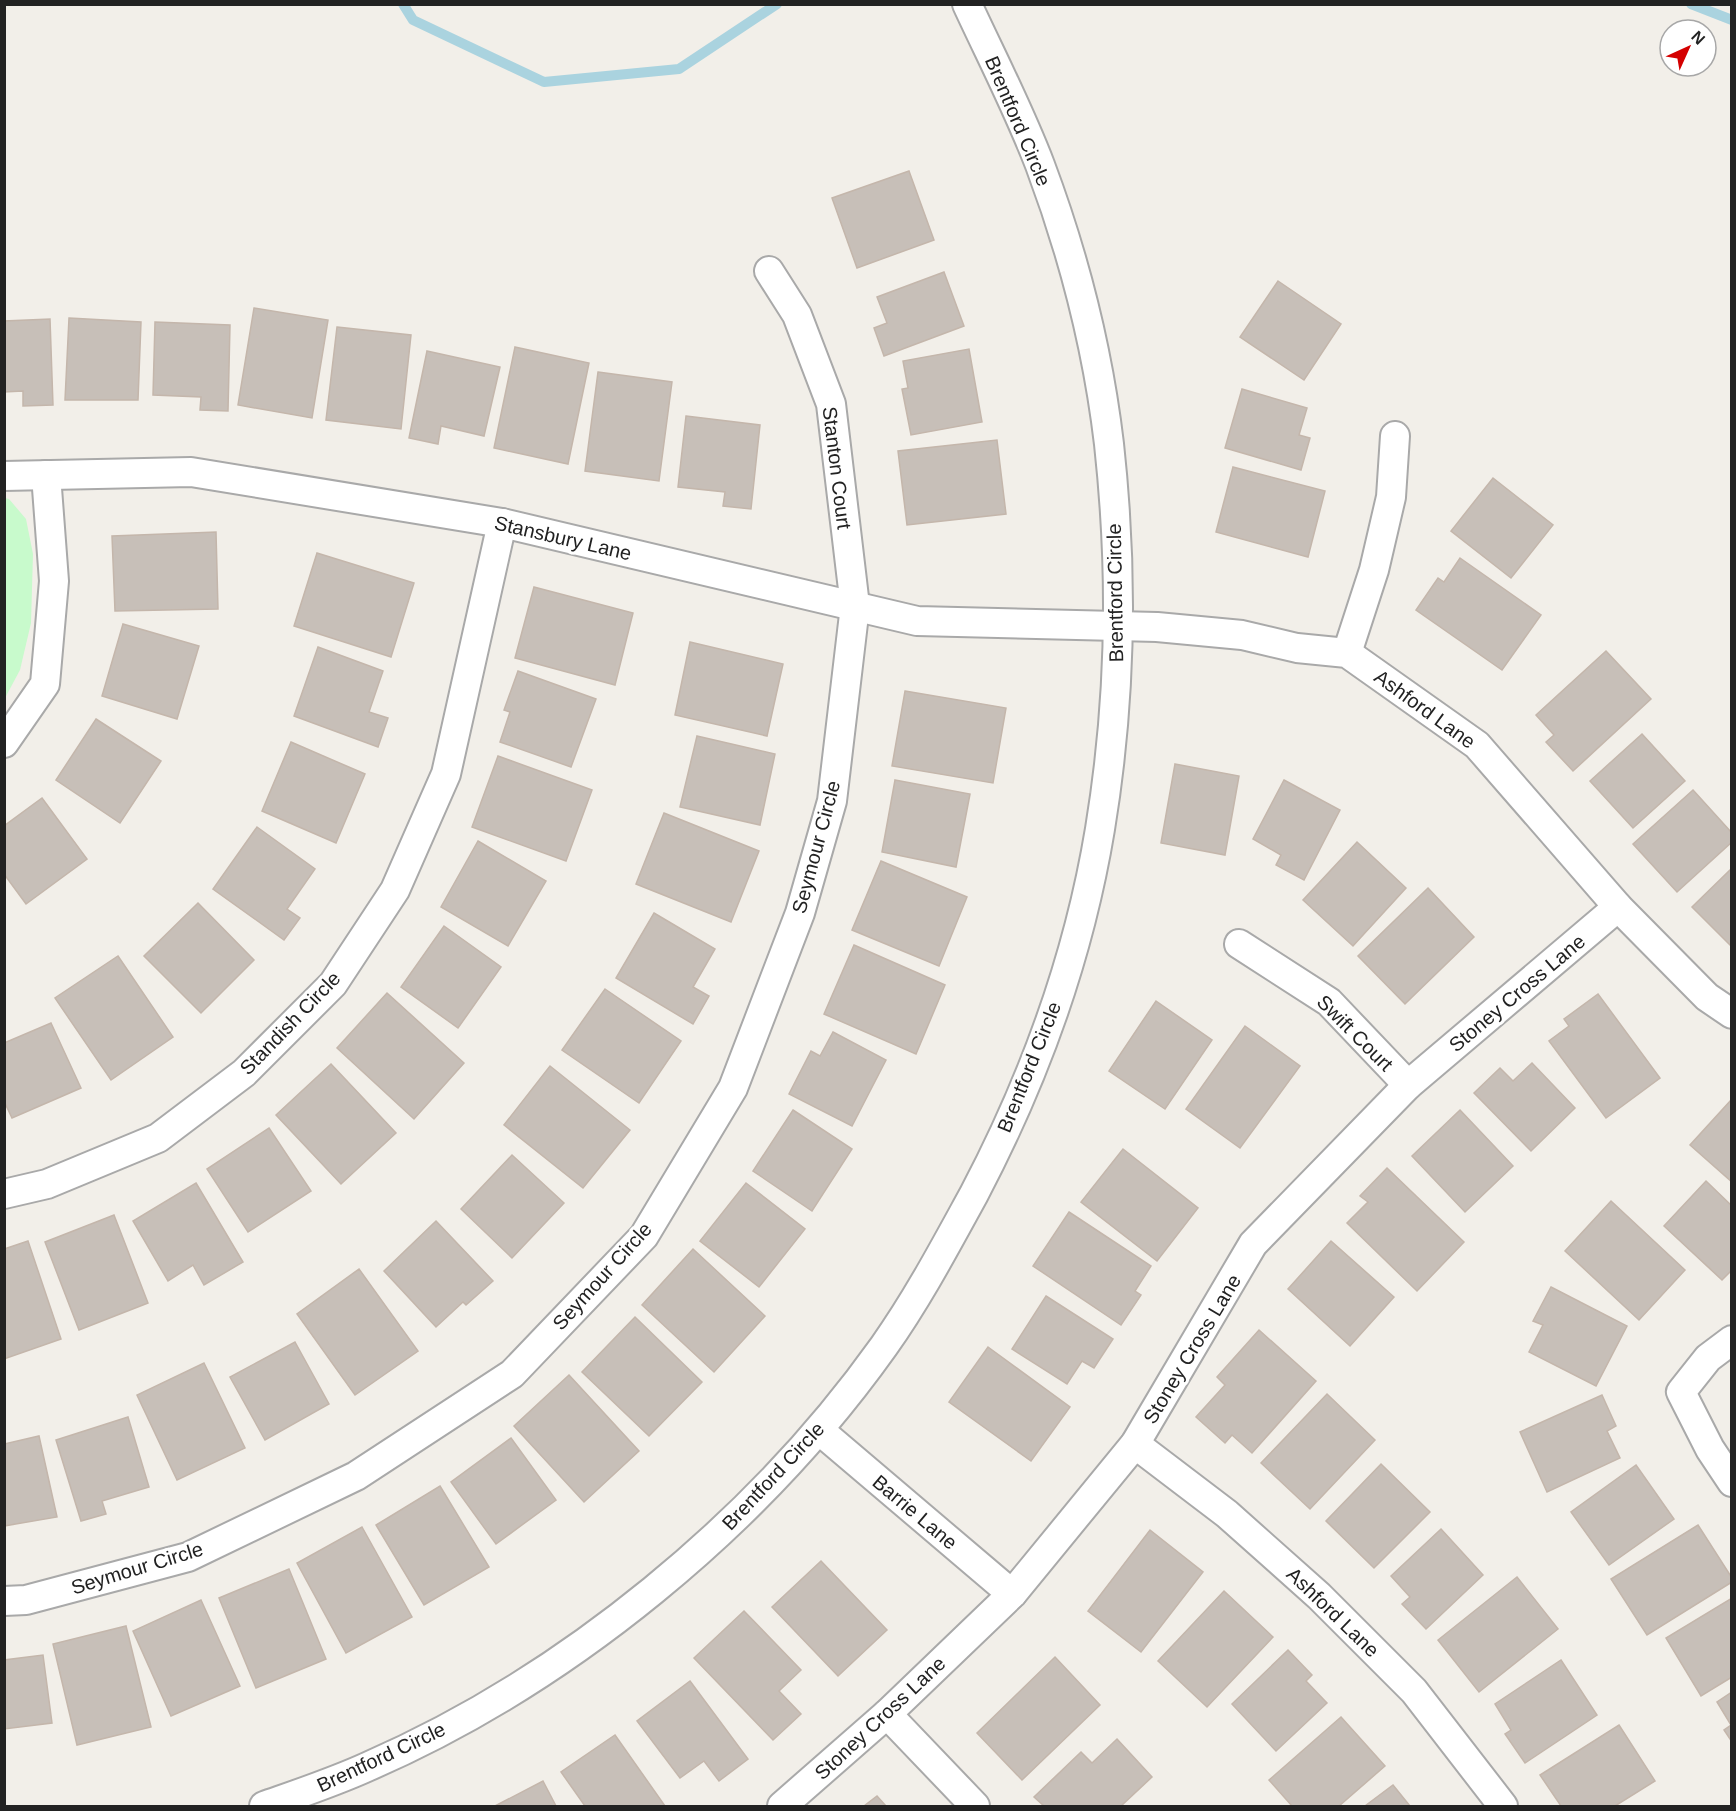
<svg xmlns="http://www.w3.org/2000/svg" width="1736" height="1811" font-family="Arial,sans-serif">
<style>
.park{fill:#c8facc}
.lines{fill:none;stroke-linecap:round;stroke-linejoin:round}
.stream{stroke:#aad3df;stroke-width:10}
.building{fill:#c7bfb8;stroke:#c4b6ab;stroke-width:1.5}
.minor-casing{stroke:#a9a9a9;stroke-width:32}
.minor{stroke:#fff;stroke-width:28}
.labels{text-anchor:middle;stroke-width:6;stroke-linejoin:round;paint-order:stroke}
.street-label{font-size:20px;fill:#222;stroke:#fff}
</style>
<rect width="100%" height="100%" fill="#f2efe9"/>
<polygon class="park" points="5,498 9,499 26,519 33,554 31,623 20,670 5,698"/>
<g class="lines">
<g class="stream">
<polyline points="403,4 413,20 544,82 679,69 777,4"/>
<polyline points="1691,4 1732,20"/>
</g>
</g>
<g class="building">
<polygon points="909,171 934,240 857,268 832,198"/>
<polygon points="944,272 964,326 884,356 874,328 887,323 877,297"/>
<polygon points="1278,281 1341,324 1304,380 1240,337"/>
<polygon points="254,308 328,320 312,418 238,405"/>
<polygon points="69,318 141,322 138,400 65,400"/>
<polygon points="50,319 53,405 23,406 23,391 4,392 4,321"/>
<polygon points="155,322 230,325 228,411 200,410 201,397 153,395"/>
<polygon points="337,327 411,335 401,429 326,420"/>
<polygon points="515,347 589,363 568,464 494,448"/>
<polygon points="969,349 982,422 911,435 902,389 908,388 903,361"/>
<polygon points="427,351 500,367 484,436 441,426 438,444 409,438"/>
<polygon points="598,372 672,382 659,481 585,471"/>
<polygon points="1242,389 1307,408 1299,435 1310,438 1301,470 1225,448"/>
<polygon points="686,416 760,425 751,509 723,506 725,492 678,487"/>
<polygon points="997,440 1006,514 907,525 898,451"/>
<polygon points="1233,467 1325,491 1308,557 1216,532"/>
<polygon points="1493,478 1553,525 1511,578 1451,531"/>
<polygon points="216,532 218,609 115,611 112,536"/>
<polygon points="317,553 414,583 391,657 294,626"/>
<polygon points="1460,558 1541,615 1502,670 1416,610 1438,578 1444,582"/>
<polygon points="534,587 633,613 615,685 515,658"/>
<polygon points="123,624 199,646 177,719 102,696"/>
<polygon points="690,642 783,664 767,736 675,715"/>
<polygon points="318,647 383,671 369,712 388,718 378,747 294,716"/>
<polygon points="1606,651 1651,699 1573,771 1546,742 1554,735 1536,715"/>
<polygon points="518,671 596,699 571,767 500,742 510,712 504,710"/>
<polygon points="905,691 1006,708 993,783 892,766"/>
<polygon points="96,719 161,761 120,823 56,780"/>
<polygon points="1642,734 1685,781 1633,828 1590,781"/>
<polygon points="697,736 775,754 760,825 680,807"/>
<polygon points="291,742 365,774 336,843 262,811"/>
<polygon points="498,756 592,790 566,861 472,827"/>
<polygon points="1175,764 1239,776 1225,855 1161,843"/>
<polygon points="895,780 970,794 956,867 882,852"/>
<polygon points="1284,780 1340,810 1304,880 1276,865 1281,855 1253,839"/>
<polygon points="1693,790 1732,833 1732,842 1677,892 1633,844"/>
<polygon points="42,798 87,859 26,904 4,874 4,826"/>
<polygon points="664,813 759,851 731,922 636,884"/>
<polygon points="257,827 315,869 287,909 300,918 284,940 213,889"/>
<polygon points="478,841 546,881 508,946 441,907"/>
<polygon points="1357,842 1406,888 1353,946 1303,900"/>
<polygon points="881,861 967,897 939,966 852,930"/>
<polygon points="1732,868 1732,947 1692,907"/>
<polygon points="1428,888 1474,937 1405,1004 1358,956"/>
<polygon points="198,903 254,960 201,1013 144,956"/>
<polygon points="654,913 715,949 693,987 709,996 693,1024 616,978"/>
<polygon points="444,926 501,967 458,1028 401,987"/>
<polygon points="854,945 945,985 916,1054 824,1014"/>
<polygon points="118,956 173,1037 111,1080 55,998"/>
<polygon points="605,989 681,1041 639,1103 562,1050"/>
<polygon points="387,993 464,1063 414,1119 337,1048"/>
<polygon points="1598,994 1660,1078 1606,1118 1549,1041 1569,1026 1564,1019"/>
<polygon points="1156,1001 1212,1040 1165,1109 1109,1071"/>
<polygon points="51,1023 81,1088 12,1118 4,1101 4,1043"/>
<polygon points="1245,1026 1300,1066 1240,1148 1186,1109"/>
<polygon points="833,1032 886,1060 852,1126 789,1094 811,1051 820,1056"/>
<polygon points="1532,1063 1575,1108 1531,1151 1474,1093 1500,1068 1513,1081"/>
<polygon points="331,1064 396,1133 341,1184 276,1115"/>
<polygon points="550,1066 630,1130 583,1188 504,1125"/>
<polygon points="1732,1099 1732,1182 1690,1145"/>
<polygon points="793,1110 852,1149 812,1211 753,1171"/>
<polygon points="1460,1110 1513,1166 1465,1212 1412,1156"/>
<polygon points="269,1128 311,1191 248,1232 207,1169"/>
<polygon points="1123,1149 1198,1208 1157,1261 1081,1202"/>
<polygon points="512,1155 564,1203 512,1258 461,1209"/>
<polygon points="1387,1168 1464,1242 1417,1291 1347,1223 1368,1202 1360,1196"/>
<polygon points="1706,1181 1732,1206 1732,1270 1722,1280 1664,1226"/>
<polygon points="196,1183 243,1262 204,1285 193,1265 168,1281 133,1221"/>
<polygon points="746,1183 805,1229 759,1287 700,1241"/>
<polygon points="1611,1201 1685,1270 1639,1320 1565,1251"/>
<polygon points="1069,1212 1151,1266 1135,1291 1141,1295 1121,1325 1033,1266"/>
<polygon points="114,1215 148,1303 79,1330 45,1242"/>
<polygon points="436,1221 493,1281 466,1305 463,1302 436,1327 384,1271"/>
<polygon points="28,1241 61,1339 4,1359 4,1249"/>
<polygon points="1331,1241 1394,1297 1350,1346 1288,1289"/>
<polygon points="693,1249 765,1316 714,1372 642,1305"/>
<polygon points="359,1269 418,1351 355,1395 297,1314"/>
<polygon points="1551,1287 1627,1326 1596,1386 1529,1352 1543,1325 1533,1321"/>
<polygon points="1046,1296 1113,1339 1094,1368 1082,1361 1067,1384 1012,1349"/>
<polygon points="635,1317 702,1382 649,1436 582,1372"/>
<polygon points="1259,1330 1316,1381 1252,1453 1232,1435 1225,1443 1196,1417 1225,1385 1217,1377"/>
<polygon points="295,1342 329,1404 265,1440 230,1377"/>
<polygon points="988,1347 1070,1407 1031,1461 949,1402"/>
<polygon points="204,1363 245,1448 177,1480 137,1395"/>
<polygon points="569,1375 639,1451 584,1502 514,1426"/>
<polygon points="1327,1394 1375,1440 1310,1509 1261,1463"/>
<polygon points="1602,1395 1616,1426 1607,1431 1620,1458 1547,1492 1520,1432"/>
<polygon points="128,1417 149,1487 102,1501 106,1514 81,1521 56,1440"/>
<polygon points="39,1436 57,1517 4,1526 4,1444"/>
<polygon points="511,1438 556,1500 496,1544 451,1482"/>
<polygon points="1381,1464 1430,1512 1374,1568 1326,1521"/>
<polygon points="1636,1465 1674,1519 1609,1565 1571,1512"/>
<polygon points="440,1486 489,1567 424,1605 376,1525"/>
<polygon points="1698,1525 1732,1578 1732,1582 1647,1635 1611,1579"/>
<polygon points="362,1527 412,1617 346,1653 297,1563"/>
<polygon points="1441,1529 1483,1575 1426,1629 1402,1604 1410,1597 1391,1576"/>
<polygon points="1150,1530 1203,1572 1141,1652 1088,1611"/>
<polygon points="821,1561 887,1630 838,1676 772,1607"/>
<polygon points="289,1569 326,1659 256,1688 219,1598"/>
<polygon points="1517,1577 1558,1629 1479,1692 1438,1640"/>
<polygon points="1224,1591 1273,1637 1207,1707 1158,1661"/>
<polygon points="1732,1598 1732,1677 1701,1696 1666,1638"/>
<polygon points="201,1600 240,1686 171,1716 133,1631"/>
<polygon points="744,1611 801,1670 779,1691 801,1714 773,1740 694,1658"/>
<polygon points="126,1626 151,1727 77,1745 53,1644"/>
<polygon points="1288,1650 1312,1675 1306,1681 1327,1703 1276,1751 1232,1704"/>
<polygon points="43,1655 52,1723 4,1729 4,1660"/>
<polygon points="1055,1657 1100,1705 1022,1780 977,1733"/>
<polygon points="1561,1660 1597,1715 1525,1763 1505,1734 1511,1730 1495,1704"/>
<polygon points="690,1681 748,1759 719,1781 704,1761 680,1778 637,1721"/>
<polygon points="1732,1692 1732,1742 1724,1730 1731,1725 1717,1702"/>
<polygon points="1341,1717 1385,1766 1339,1806 1292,1806 1269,1780"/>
<polygon points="1619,1725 1655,1781 1615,1806 1561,1806 1540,1775"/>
<polygon points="615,1735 665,1806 585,1806 561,1772"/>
<polygon points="1117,1739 1152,1777 1121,1806 1044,1806 1034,1797 1081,1752 1092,1763"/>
<polygon points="543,1781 556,1806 495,1806"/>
<polygon points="1393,1785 1410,1806 1365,1806"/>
<polygon points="877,1796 886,1806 864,1806"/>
</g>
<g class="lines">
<defs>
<g id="minor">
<polyline points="4,476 191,472 502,523 917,621 1157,627 1242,635 1297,648 1347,653 1477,745 1618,907 1707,997 1732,1014"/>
<polyline points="1347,653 1374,570 1391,497 1395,436"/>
<polyline points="4,743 45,684 54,581 46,475"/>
<polyline points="1239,944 1329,1002 1408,1085"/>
<polyline points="4,1194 47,1184 158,1138 244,1073 333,984 395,890 446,774 502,523"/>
<polyline points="1732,1340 1708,1358 1681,1392 1710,1449 1732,1482"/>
<polyline points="819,1430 1012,1594"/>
<polyline points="1135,1444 1227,1514 1319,1596 1414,1691 1503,1806"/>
<polyline points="4,1601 26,1600 188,1557 356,1476 512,1374 644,1236 733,1088 800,913 832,801 855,606 831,404 797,315 769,271"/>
<polyline points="887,1714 975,1806"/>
<path d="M264,1806C298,1794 334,1782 367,1767C567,1680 758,1523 884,1346C918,1298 946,1245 974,1194C1034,1080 1079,956 1100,829C1121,702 1123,572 1109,444C1098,351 1073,253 1040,165C1019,110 992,58 967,4"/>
<polyline points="782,1806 887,1714 1012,1594 1135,1444 1253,1244 1408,1085 1618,907"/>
</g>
</defs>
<use href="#minor" class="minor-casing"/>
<use href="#minor" class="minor"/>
</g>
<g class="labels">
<g class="street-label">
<text transform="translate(1018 121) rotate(67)" y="7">Brentford Circle</text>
<text transform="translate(837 468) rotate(83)" y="7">Stanton Court</text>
<text transform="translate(563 538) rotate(13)" y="7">Stansbury Lane</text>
<text transform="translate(1115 593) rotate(-91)" y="7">Brentford Circle</text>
<text transform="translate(1425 709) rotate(36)" y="7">Ashford Lane</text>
<text transform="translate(816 847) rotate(-75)" y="7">Seymour Circle</text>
<text transform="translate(1517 993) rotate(-40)" y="7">Stoney Cross Lane</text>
<text transform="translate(290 1023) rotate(-46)" y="7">Standish Circle</text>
<text transform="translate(1355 1033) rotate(45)" y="7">Swift Court</text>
<text transform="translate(1029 1067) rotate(-68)" y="7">Brentford Circle</text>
<text transform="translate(602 1276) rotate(-48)" y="7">Seymour Circle</text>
<text transform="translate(1192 1349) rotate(-59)" y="7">Stoney Cross Lane</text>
<text transform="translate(773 1476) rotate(-47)" y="7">Brentford Circle</text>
<text transform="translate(915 1512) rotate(40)" y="7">Barrie Lane</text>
<text transform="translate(137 1568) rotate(-17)" y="7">Seymour Circle</text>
<text transform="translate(1333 1612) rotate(44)" y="7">Ashford Lane</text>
<text transform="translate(880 1718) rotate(-43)" y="7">Stoney Cross Lane</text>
<text transform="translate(381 1757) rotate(-25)" y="7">Brentford Circle</text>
</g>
</g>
<rect width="1736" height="1811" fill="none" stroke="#222222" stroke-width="12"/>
<g transform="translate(1688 48) rotate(45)"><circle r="28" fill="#ffffff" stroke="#a7a7a7" stroke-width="1.5"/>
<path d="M0-4.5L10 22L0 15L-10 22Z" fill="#d40000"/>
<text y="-9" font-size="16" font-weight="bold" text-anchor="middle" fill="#222222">N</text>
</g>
</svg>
